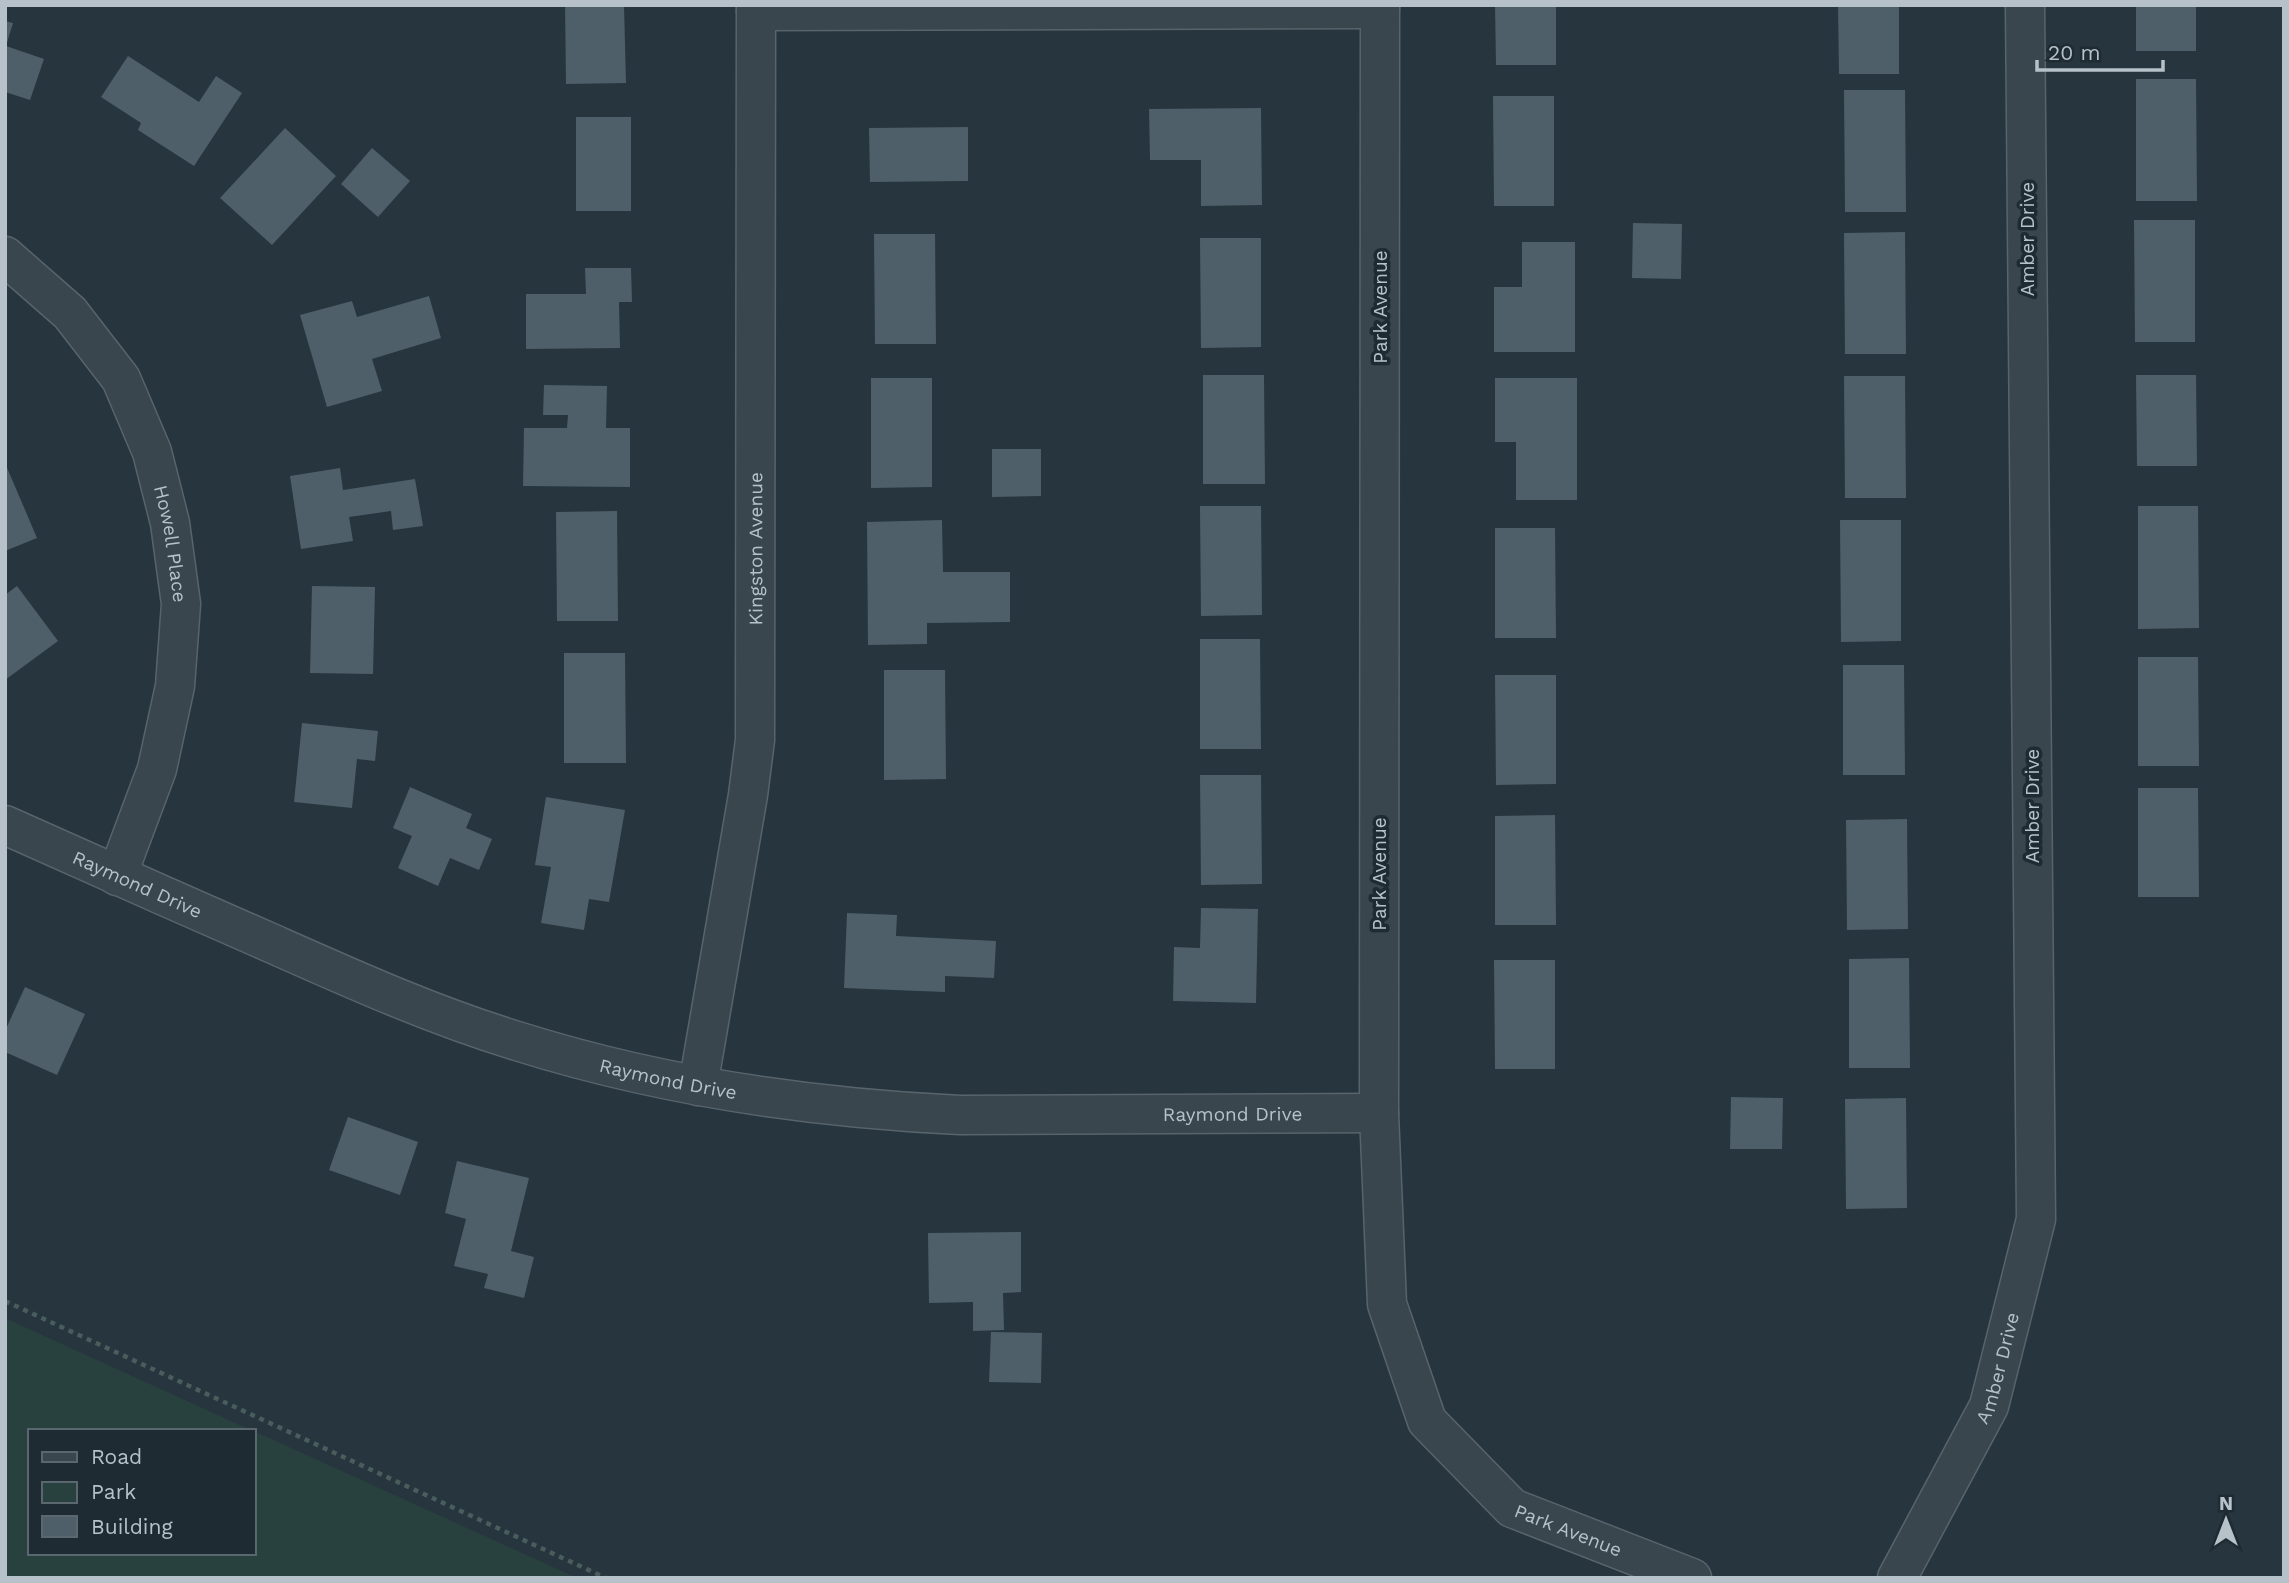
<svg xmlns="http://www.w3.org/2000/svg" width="2289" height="1583" font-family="'Work Sans',sans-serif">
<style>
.green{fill:#29413e}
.building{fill:#4f5f69}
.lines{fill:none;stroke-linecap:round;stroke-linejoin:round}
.street-casing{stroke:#58646c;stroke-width:41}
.path{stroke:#485d5c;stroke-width:4.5;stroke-dasharray:5 5;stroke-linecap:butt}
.street{stroke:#3a464e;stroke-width:38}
.labels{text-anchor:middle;stroke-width:7;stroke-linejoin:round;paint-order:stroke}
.street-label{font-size:19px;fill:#b6c1c9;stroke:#1f2b33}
</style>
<rect width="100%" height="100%" fill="#26353e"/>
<polygon class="green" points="5,1318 253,1431 30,1431 30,1553 254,1553 254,1431 577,1578 5,1578"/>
<g class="building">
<polygon points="565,5 624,5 626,83 566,84"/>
<polygon points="1495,5 1556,5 1556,65 1496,65"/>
<polygon points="1838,5 1899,5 1899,74 1839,74"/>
<rect x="2136" y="5" width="60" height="46"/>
<polygon points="5,21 13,23 6,46 44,59 30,100 5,92"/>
<polygon points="128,56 199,102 216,76 242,93 194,166 138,130 141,123 101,97"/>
<polygon points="2136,79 2196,79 2197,201 2136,201"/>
<polygon points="1844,90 1905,90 1906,212 1845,212"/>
<polygon points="1493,96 1554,96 1554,206 1494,206"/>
<polygon points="1261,108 1262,205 1201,206 1201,160 1150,160 1149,109"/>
<rect x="576" y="117" width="55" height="94"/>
<polygon points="968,127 968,181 870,182 869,128"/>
<polygon points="285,128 336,176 272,245 220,198"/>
<polygon points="372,148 410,181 378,217 341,184"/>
<polygon points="2134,220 2195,220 2195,342 2135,342"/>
<polygon points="1633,223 1682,224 1681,279 1632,278"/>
<polygon points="1905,232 1906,354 1845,354 1844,233"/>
<polygon points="874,234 935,234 936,344 875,344"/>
<polygon points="1200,238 1261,238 1261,347 1201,348"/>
<polygon points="1522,242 1575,242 1575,352 1494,352 1494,287 1522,287"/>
<polygon points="585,268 631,268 632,302 619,302 620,348 526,349 526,294 586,294"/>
<polygon points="429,296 441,338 372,359 382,391 327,407 300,315 352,301 357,317"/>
<polygon points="1203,375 1264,375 1265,484 1203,484"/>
<polygon points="2136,375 2196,375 2197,466 2137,466"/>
<polygon points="1844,376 1905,376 1906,498 1845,498"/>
<polygon points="871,378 932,378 932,487 871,488"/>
<polygon points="1495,378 1577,378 1577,500 1516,500 1516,442 1495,442"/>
<polygon points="544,385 607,386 606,428 630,428 630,487 523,486 524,428 567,428 568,415 543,415"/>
<polygon points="992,449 1041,449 1041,496 992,497"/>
<polygon points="5,463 37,538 5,551"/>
<polygon points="340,468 343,490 415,479 423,526 393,530 391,511 349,517 353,541 301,549 290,476"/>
<polygon points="1200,506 1261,506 1262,615 1201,616"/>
<polygon points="2138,506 2198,506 2199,628 2138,629"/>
<polygon points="617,511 618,621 557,621 556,512"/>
<polygon points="942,520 943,572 1010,572 1010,622 927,623 927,644 868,645 867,522"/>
<polygon points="1840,520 1901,520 1901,641 1841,642"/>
<polygon points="1495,528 1555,528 1556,638 1495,638"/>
<polygon points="17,586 58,641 5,680 5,595"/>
<polygon points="312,586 375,587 373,674 310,673"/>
<polygon points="1200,639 1260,639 1261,749 1200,749"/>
<polygon points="564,653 625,653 626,763 564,763"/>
<polygon points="2138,657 2198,657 2199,766 2138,766"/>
<polygon points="1843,665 1904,665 1905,775 1843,775"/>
<polygon points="884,670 945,670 946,779 884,780"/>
<polygon points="1495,675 1556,675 1556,784 1496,785"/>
<polygon points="302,723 378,731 375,761 357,759 352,808 294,802"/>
<polygon points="1200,775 1261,775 1262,884 1201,885"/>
<polygon points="410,787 472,814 466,828 492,839 479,870 450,858 438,886 398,868 412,836 393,828"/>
<polygon points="2138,788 2198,788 2199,897 2138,897"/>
<polygon points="546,797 625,810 609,902 589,899 584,930 541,923 551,867 535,865"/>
<polygon points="1555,815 1556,925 1495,925 1495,816"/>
<polygon points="1907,819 1908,929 1847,930 1846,820"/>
<polygon points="1201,908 1258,909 1256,1003 1173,1001 1174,947 1200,948"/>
<polygon points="847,913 897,915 896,936 996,941 994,978 945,976 945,992 844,988"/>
<polygon points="1909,958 1910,1068 1849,1068 1849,959"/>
<polygon points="1494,960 1555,960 1555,1069 1495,1069"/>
<polygon points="25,987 85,1014 57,1075 5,1052 5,1031"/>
<polygon points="1731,1097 1783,1098 1782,1149 1730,1149"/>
<polygon points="1906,1098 1907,1208 1846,1209 1845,1099"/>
<polygon points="348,1117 418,1142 400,1195 329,1170"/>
<polygon points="457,1161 529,1178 511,1251 534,1257 524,1298 484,1288 488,1274 454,1266 466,1219 445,1213"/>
<polygon points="1021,1232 1021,1292 1003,1293 1004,1330 973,1331 973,1302 929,1303 928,1233"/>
<polygon points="991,1332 1042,1333 1041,1383 989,1382"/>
</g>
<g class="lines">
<defs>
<g id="street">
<path id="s1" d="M1380,5L1379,1113L1387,1304L1427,1421L1512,1508L1692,1578"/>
<polyline points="756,11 1380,9"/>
<path id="s2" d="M5,256L70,313L121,379L152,452L170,523L181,604L175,686L157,769L117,876"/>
<path id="s3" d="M5,825C94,865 182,904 271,943C352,979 432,1015 517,1041C660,1086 810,1108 960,1115L1379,1113"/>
<path id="s4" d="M698,1086L748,795L755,740L756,5"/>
<path id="s5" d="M1897,1578L1989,1406L2036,1219L2025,5"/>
</g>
</defs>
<use href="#street" class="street-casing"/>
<polyline class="path" points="5,1301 606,1578"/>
<use href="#street" class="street"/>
</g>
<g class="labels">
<g class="street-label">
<text transform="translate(2027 239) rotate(-90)" y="7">Amber Drive</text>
<text transform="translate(1380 307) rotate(-90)" y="7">Park Avenue</text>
<text dy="7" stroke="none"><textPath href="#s2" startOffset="343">Howell Place</textPath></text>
<text dy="7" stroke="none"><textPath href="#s4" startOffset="542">Kingston Avenue</textPath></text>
<text transform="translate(2032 806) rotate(-90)" y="7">Amber Drive</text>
<text transform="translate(1379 874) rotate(-90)" y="7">Park Avenue</text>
<text dy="7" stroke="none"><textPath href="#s3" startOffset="145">Raymond Drive</textPath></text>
<text dy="7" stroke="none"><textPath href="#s3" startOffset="712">Raymond Drive</textPath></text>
<text dy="7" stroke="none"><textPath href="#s3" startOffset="1279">Raymond Drive</textPath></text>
<text dy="7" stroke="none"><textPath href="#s5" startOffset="234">Amber Drive</textPath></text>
<text dy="7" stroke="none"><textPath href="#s1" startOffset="1605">Park Avenue</textPath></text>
</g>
</g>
<rect width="2289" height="1583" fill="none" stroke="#b6c1c9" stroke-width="14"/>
<rect x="28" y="1429" width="228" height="126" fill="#1f2b33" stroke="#5b676f" stroke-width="2"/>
<rect x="42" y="1452" width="35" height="10" fill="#3a464e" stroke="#5b676f" stroke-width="2"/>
<text x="91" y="1464" font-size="21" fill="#b6c1c9">Road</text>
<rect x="42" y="1482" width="35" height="21" fill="#29413e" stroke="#5b676f" stroke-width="2"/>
<text x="91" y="1499" font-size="21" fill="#b6c1c9">Park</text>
<rect x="42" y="1516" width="35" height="21" fill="#4f5f69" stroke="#5b676f" stroke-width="2"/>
<text x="91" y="1534" font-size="21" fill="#b6c1c9">Building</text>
<g transform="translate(2226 1520)" stroke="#1f2b33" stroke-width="5" paint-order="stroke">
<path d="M0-5L12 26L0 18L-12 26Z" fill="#b6c1c9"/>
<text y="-10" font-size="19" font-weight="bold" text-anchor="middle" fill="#b6c1c9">N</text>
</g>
<path d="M2037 60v10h126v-10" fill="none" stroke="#b6c1c9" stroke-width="3.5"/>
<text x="2048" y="60" font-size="21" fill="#b6c1c9" stroke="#1f2b33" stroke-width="5" paint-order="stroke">20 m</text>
</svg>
